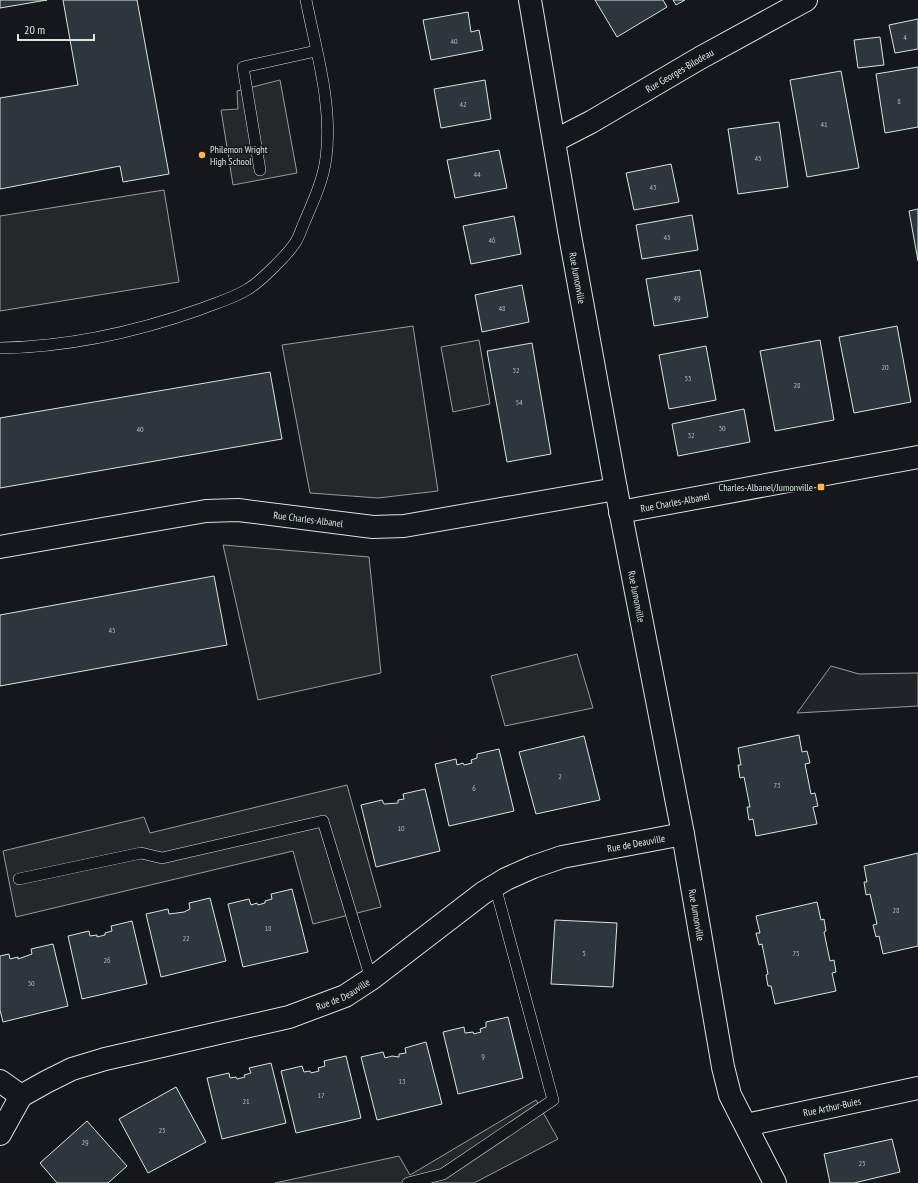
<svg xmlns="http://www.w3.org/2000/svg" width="918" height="1183" font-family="'PT Sans Narrow',sans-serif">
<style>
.green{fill:#202428;stroke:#939e99}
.parking{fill:#24282b;stroke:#939e99}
.building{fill:#2c363c;stroke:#d8e6dc}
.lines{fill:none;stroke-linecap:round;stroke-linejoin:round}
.lane-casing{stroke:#d8e6dc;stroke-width:12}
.street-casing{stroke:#d8e6dc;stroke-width:24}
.lane{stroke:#14181c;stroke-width:11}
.street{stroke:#14181c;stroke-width:22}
.poi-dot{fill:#ffb74d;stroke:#14181c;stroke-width:1.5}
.labels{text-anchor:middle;stroke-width:3;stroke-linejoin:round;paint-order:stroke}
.number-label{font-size:8px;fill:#adbab4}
.street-label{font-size:10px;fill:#d8e6dc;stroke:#14181c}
.poi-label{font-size:10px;fill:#d8e6dc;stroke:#14181c;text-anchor:start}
</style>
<rect width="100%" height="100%" fill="#14181c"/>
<polygon class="green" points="831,666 859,674 918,673 918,706 797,713"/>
<g class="parking">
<polygon points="280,80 297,173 233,185 221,110 238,109 237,91"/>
<polygon points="164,190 179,282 0,311 0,216"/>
<polygon points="413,326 438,491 378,498 310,493 282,345"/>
<polygon points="479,340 490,404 453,412 441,347"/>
<polygon points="223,545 369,557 381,673 258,700"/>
<polygon points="577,654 593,708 505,726 491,676"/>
<polygon points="347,785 381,907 313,924 293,851 16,917 3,851 144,817 150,833"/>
<polygon points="536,1100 558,1139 474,1183 275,1183 399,1156 410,1175"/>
</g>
<g class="building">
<polygon points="0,0 47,0 0,8"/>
<polygon points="63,0 137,0 169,174 123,182 120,166 0,189 0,98 78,85"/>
<polygon points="595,0 663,0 667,7 617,37"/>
<polygon points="673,0 685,0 676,5"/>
<polygon points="468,12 471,32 479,30 483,50 431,60 423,20"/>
<polygon points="918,19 918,49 895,53 889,25"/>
<polygon points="880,37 884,65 858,68 854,40"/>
<polygon points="918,67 918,127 885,133 876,74"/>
<polygon points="841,71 859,168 807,177 790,80"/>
<polygon points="485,80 491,119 441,128 434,89"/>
<polygon points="779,122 788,187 738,194 728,129"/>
<polygon points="499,150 507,188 455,198 447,160"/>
<polygon points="671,164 679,202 634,210 626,173"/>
<polygon points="918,209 918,261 909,211"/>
<polygon points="692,215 698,250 642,259 636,225"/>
<polygon points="514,216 521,254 471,264 463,226"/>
<polygon points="700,270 708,317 654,326 646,279"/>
<polygon points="522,285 529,322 482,332 475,295"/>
<polygon points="897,326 911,402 854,413 839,337"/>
<polygon points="820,340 834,420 775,431 760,351"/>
<polygon points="532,343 551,454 507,462 487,351"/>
<polygon points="706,346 716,400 669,409 659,355"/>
<polygon points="270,372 282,439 0,488 0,418"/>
<polygon points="744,409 750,442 678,456 672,424"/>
<polygon points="214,576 227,645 0,686 0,615"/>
<polygon points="799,735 802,752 807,751 810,763 805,764 811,794 815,793 818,806 813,807 817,824 756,836 753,819 749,820 747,807 750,807 744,777 740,778 738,765 741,765 738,748"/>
<polygon points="584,736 600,800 536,814 519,752"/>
<polygon points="499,749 514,811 449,826 435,764 456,759 457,765 463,763 464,765 472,763 471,760 477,758 477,754"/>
<polygon points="425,789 440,851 376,867 361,805 382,800 384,804 398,803 398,800 404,799 403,794"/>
<polygon points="918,853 918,946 883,954 879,936 876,937 873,925 877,924 870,894 866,895 864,882 867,882 864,866"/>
<polygon points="292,889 308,952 243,967 228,904 249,899 251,905 257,903 258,905 265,903 265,901 272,899 271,894"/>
<polygon points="210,898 226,961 161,977 146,914 168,909 169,914 184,912 190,909 189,903"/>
<polygon points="817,902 821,920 824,919 826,931 824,932 830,961 834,960 836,972 832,973 836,991 775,1004 771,986 768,986 766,975 768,974 762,944 759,945 756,933 760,933 756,916"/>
<polygon points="555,920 617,923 613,987 551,984"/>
<polygon points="132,921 147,984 82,999 68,936 89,931 90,936 97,935 97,937 105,935 105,933 112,931 111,926"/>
<polygon points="53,944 68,1006 3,1022 0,1010 0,956 9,954 10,959 18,957 18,959 32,954 31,949"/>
<polygon points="508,1017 523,1078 458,1094 443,1032 464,1027 465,1033 473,1032 474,1034 481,1032 480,1029 486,1027 486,1022"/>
<polygon points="426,1042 442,1104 377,1120 361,1057 383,1052 385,1058 392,1056 399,1057 399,1054 406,1053 405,1048"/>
<polygon points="346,1056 361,1118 296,1133 281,1071 302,1066 304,1072 310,1071 311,1073 319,1071 318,1068 325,1066 324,1061"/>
<polygon points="271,1063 286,1123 222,1139 207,1078 229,1073 230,1078 236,1077 237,1079 245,1077 244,1075 251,1073 249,1068"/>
<polygon points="176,1087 206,1142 148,1173 119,1119"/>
<polygon points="87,1121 127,1166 108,1183 57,1183 40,1163"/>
<polygon points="892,1139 900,1172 854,1183 830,1183 824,1154"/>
</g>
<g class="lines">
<defs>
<g id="lane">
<polyline points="260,170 243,67 316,51"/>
<path d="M0,348C68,347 136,332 201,309C216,303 234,298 248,289C260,282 287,255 295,243C299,237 301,230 304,223C313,202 323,181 326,158C333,105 316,51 306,0"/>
<polyline points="19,879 141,853 162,858 323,821 371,979"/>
<polyline points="408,1183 443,1174 553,1100 495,886"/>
</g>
<g id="street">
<path id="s1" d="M530,0L569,230L616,489L683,834L723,1067L730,1095L775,1183"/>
<path id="s2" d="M554,141L591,122L700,58L806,0"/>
<path id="s3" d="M620,512L918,457"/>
<path id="s4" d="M0,547L206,511L238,510L373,527L404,526L616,489"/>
<polyline points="0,1081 21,1096"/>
<path id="s5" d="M746,1125L918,1088"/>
<path id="s6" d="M0,1134L21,1096L46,1082L72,1069L105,1059L289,1017L345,996L371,979L483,893L506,879L533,867L562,857L683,834"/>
</g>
</defs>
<use href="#lane" class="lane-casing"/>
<use href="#street" class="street-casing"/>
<use href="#lane" class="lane"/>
<use href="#street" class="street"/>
</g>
<g class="poi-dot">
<circle cx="202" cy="155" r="4"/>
<rect x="817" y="483" width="8" height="8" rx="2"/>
</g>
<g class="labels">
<g class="number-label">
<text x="905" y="40">4</text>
<text x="454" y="44">40</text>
<text x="899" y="104">8</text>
<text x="463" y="107">42</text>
<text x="824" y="127">41</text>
<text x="758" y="161">45</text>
<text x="477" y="177">44</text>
<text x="653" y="190">43</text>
<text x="667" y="240">45</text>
<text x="492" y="243">46</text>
<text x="677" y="301">49</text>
<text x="502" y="311">48</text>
<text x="885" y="370">20</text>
<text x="516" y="373">52</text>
<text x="688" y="381">55</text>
<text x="797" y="388">28</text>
<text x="519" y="405">54</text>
<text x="722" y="431">30</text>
<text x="140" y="432">40</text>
<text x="691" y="438">32</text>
<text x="112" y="633">45</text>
<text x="560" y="779">2</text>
<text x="777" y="788">73</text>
<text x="474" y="791">6</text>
<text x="401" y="831">10</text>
<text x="896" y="913">28</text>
<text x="268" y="931">18</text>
<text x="186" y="941">22</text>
<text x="584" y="956">5</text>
<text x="796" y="956">75</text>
<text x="107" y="963">26</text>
<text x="31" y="986">30</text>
<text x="483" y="1059">9</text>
<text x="402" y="1084">13</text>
<text x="321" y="1098">17</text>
<text x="246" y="1104">21</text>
<text x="162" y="1133">25</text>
<text x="85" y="1145">29</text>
<text x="862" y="1166">25</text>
</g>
<g class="street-label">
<text dy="4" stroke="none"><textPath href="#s2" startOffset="144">Rue Georges-Bilodeau</textPath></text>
<text dy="4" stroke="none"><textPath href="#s1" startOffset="282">Rue Jumonville</textPath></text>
<text dy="4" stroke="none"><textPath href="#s3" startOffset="56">Rue Charles-Albanel</textPath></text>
<text dy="4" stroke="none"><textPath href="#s4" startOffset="312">Rue Charles-Albanel</textPath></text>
<text dy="4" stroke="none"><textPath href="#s1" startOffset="606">Rue Jumonville</textPath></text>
<text dy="4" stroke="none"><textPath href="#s6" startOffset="719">Rue de Deauville</textPath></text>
<text dy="4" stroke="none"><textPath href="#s1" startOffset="930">Rue Jumonville</textPath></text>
<text dy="4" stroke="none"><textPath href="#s6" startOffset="383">Rue de Deauville</textPath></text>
<text dy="4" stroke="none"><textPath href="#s5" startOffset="88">Rue Arthur-Buies</textPath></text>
</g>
<g class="poi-label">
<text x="210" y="153">Philemon Wright<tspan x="210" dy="12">High School</tspan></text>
<text x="813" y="491" text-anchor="end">Charles-Albanel/Jumonville</text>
</g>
</g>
<path d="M18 34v6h76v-6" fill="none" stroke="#d8e6dc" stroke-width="2"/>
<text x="24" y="34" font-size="12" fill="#d8e6dc" stroke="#14181c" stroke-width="3" paint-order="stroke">20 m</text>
</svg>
